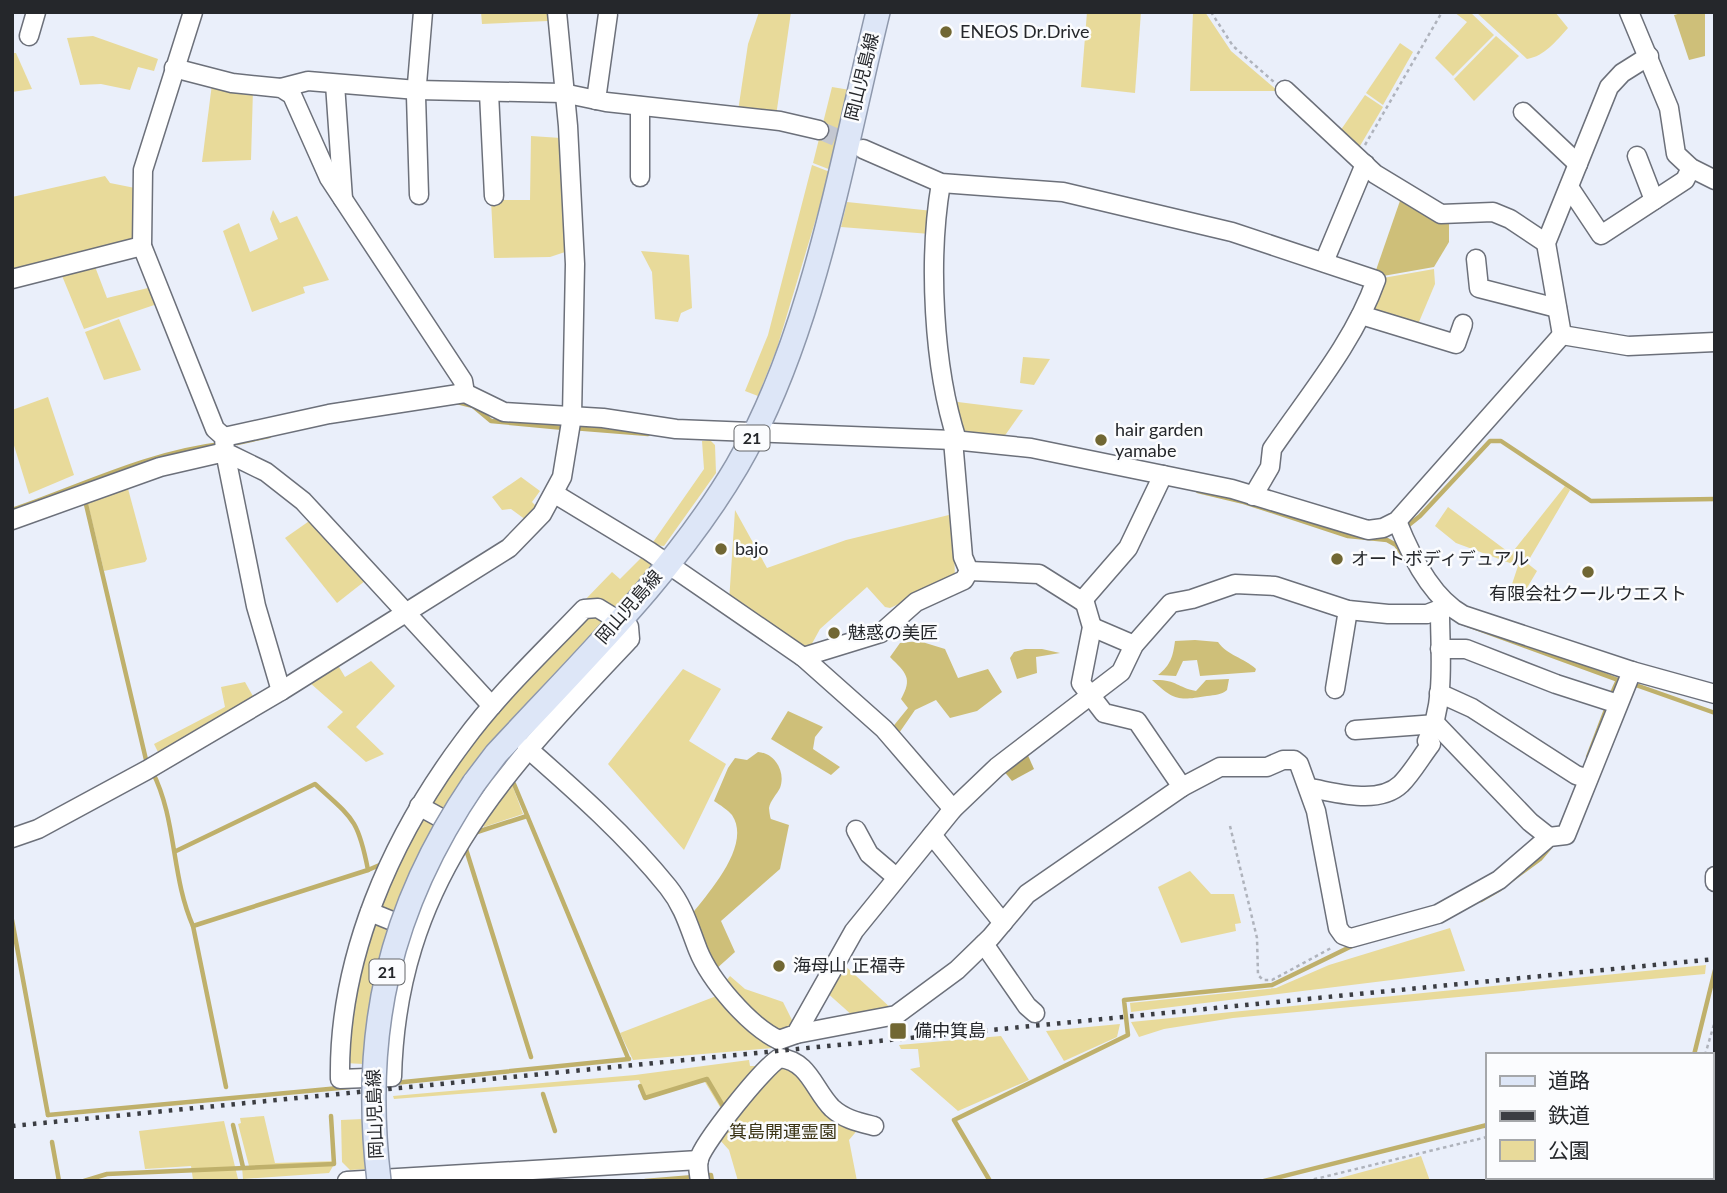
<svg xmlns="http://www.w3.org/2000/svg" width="1727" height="1193" font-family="Lato,'Noto Sans JP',sans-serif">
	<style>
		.green { fill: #e8da9a }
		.forest { fill: #cebf79 }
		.water { fill: #bfb06b }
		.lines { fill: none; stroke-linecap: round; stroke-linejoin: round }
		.stream { stroke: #bfb06b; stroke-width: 4.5 }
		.minor-tunnel { stroke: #c3c7d1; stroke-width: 18; stroke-dasharray: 18 9; stroke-linecap: butt }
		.minor-casing { stroke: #6c707a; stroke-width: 21 }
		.major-casing { stroke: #8e98ac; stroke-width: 26 }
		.path { stroke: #afb3bc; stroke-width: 2.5; stroke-dasharray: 3.5 3.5; stroke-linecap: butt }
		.minor { stroke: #fff; stroke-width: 18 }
		.major { stroke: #dde6f7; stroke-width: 23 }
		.rail { stroke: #3b3d42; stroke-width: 4.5; stroke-dasharray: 3.5 7; stroke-linecap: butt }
		.major-bridge-casing { stroke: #8e98ac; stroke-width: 26; stroke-linecap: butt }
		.major-bridge { stroke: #dde6f7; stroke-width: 23 }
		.poi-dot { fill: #716733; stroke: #fbfcfe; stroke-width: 2.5 }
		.labels { text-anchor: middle; stroke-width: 5; stroke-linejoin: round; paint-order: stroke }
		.shield { fill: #fbfcfe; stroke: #65676a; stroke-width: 2 }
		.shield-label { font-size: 16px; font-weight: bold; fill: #25272b }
		.poi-label { font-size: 18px; fill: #25272b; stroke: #fbfcfe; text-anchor: start }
		.street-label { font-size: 18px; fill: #25272b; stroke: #fbfcfe }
		.park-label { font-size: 18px; fill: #3a3314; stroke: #fbfcfe }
	</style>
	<rect width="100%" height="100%" fill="#eaeffa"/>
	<g class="green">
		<path d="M481,12H548V21L482,24Z"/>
		<path d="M759,12H791L776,116L738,111L748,44Z"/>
		<path d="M1087,12H1141L1135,93L1081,87Z"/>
		<path d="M1193,12H1205L1231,51L1278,91H1190Z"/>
		<path d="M1454,12H1470L1494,35L1453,76L1435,58L1467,22Z"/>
		<path d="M1476,12H1555L1568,28C1556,41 1545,56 1527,59Z"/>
		<path d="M93,36L158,59L154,71L138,67L130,90L101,84L80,85L67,38Z"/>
		<path d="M1496,36L1519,56L1474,101L1454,79Z"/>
		<path d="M1400,43L1413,52L1383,105L1366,93Z"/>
		<path d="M12,53H16L32,89L12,92Z"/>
		<path d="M212,84L253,89L251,160L202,162Z"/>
		<path d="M832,87L850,90L831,170L813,163Z"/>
		<path d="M1365,95L1383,107L1357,151L1338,134Z"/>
		<path d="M531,136L561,138L565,252L550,257L494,258L491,200H530Z"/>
		<path d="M812,165L830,172L777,348L758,396L745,391L768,335Z"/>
		<path d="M105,176L110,183L135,188L134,244L12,276V197Z"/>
		<path d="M847,202L933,211L930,234L841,227Z"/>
		<path d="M273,210L280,223L297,216L329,280L303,287L305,293L252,312L223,231L239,223L250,252L278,239L270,219Z"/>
		<path d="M641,251L689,255L692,308L681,313L678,322L655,319L652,272Z"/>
		<path d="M94,264L107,298L152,287L160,303L84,329L60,271Z"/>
		<path d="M1434,269L1435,284L1416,329L1371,313L1383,278Z"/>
		<path d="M119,319L141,370L104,380L85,332Z"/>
		<path d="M1023,357L1050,359L1034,385L1020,383Z"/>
		<path d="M48,397L74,475L29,494L12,439V410Z"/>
		<path d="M950,401L1023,410L1001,441L961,434Z"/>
		<path d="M710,440L715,445L716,473L664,546L651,545L704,469L702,441Z"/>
		<path d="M521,477L540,491L532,502L537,507L526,520L511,509L502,510L492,497Z"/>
		<path d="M127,485L147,559L145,562L104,571L87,500Z"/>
		<path d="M1565,486L1570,490L1527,563L1537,571L1518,603L1507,599L1518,566L1456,543L1435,526L1448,507L1511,554Z"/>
		<path d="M735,510L767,568L846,540L953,514L955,579L890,608L885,607L867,587L820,629L809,649L803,650L729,602Z"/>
		<path d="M315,517L370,577L337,603L285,538Z"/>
		<path d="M645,554L652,567L619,606L611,608L583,602L612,572L620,579Z"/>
		<path d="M593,612L604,622L442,815L425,805L505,700Z"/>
		<path d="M371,661L395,686L356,727L384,754L366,762L327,727L343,712L309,682L336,662L345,677Z"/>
		<path d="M683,669L721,689L689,741L726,764L684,850L608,764Z"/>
		<path d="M245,682L254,698L158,752L154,744L225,707L221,687Z"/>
		<path d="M510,779L523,814L484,827L482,822Z"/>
		<path d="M420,811L437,822L394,914L378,907L403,841L412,840Z"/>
		<path d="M1190,871L1211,894H1234L1241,923L1235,924L1236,931L1181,943L1158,887Z"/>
		<path d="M372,923L390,929L372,992L363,1064L345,1063L348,1020Z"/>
		<path d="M1450,928L1465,971L1131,1012L1130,1003L1276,988L1329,965Z"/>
		<path d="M841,962L893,1010L853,1016L825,991Z"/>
		<path d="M1706,965L1705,974L1233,1018L1164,1029L1139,1037L1131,1022Z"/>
		<path d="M730,976L745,989L783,1002L793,1022L788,1029L776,1031L725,982Z"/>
		<path d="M719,995L772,1043L773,1048L633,1060L620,1033Z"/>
		<path d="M1120,1024L1117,1037L1064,1061L1046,1031Z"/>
		<path d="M1001,1036L1029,1080L958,1111L910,1069L920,1067L918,1049H901L899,1045Z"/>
		<path d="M749,1060L750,1066H763L723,1112L703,1079L646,1096L639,1080L394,1099L393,1096L635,1075Z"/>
		<path d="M785,1062L860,1127L849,1140L857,1181H738L729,1150L719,1139L755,1087Z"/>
		<path d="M264,1116L275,1163L336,1161L329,1173L243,1179L242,1167L249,1166L238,1124L241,1123L240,1118Z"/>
		<path d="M363,1119L367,1169L350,1170L342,1162L341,1120Z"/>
		<path d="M224,1121L238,1179L193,1180L191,1166L145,1169L139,1131Z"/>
		<path d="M1421,1156L1430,1181H1329Z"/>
	</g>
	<g class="forest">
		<path d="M1685,12H1705V56L1689,60L1674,15Z"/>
		<path d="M1402,195L1449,219V242L1434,267L1383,276L1375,273Z"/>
		<path d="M1195,640L1218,642C1228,656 1243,657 1256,669L1255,672L1200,676L1197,660L1183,661L1176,676L1158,675C1171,665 1173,656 1175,641Z"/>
		<path d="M919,641L945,649L958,678L988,669L1002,692L977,711L950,718L936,700L915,710L897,736L891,729L908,708L901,699C913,678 906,673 890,657L900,643Z"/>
		<path d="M1025,649H1042L1060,653L1036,657L1037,673L1017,679L1010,658L1014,652Z"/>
		<path d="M1229,679L1227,690C1221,695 1215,695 1207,696C1177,701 1174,700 1152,680C1177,679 1176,687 1196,691L1206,680Z"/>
		<path d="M788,711L823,727L815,737L813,749L840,767L831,775L771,739Z"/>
		<path d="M758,752C775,753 786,772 780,788C777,794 770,801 769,808C769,808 770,818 771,819L789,825L780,869L721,921L735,952L715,970L692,914C709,892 752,845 732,815C728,810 720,805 714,801L728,768L735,758L747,760Z"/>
	</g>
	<path class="water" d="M1026,751L1034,769L1012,781L1003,770Z"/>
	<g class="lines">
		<g class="stream">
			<path d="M457,402L473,406L491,421L564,428"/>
			<path d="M573,428L648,434"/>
			<path d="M237,443L269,436"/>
			<path d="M1198,491L1244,502L1348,536L1387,540L1396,545L1404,557"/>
			<path d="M85,500L147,764"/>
			<path d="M12,510C82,486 147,453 221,444"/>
			<path d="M1405,528L1420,516L1490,441H1501L1591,501L1715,499"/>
			<path d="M1459,622L1618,680"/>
			<path d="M1633,684L1715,713"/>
			<path d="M1610,698L1618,680"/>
			<path d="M1588,757L1607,707"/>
			<path d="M152,771C177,819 171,877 193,926L226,1087"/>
			<path d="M514,784L628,1058"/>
			<path d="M474,833L527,816"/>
			<path d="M465,846L531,1057"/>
			<path d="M176,851L315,784C352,818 358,818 368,870L193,926"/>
			<path d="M368,870L382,864"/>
			<path d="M1510,881L1540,859L1551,846"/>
			<path d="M1481,900L1500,889"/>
			<path d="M12,920L48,1115"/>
			<path d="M1694,1055L1715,970"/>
			<path d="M394,1083L629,1059"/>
			<path d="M640,1086L645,1098L707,1079L726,1111"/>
			<path d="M543,1094L555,1131"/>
			<path d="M48,1115L350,1087"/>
			<path d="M233,1125L243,1167"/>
			<path d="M52,1142L59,1181"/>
			<path d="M703,1176L711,1175L712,1181"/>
			<path d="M1672,1177L1673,1181"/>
			<path d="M84,1181L107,1174L334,1164L331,1116"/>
			<path d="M645,1181L694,1177"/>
			<path d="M990,1181L954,1120L1128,1035L1124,1000L1272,985L1354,945"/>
			<path d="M1264,1181L1487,1125"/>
		</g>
		<path class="minor-tunnel" d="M819,130L859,147"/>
		<defs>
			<g id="minor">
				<path d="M193,12L143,170L142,246L215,429L224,437L225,452L266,472L303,501L492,706"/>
				<path d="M1629,12L1669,108L1676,154L1691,168L1715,180"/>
				<path d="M29,36L36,12"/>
				<path d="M174,68L232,83L281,88L292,95L329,178L463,381L465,393"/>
				<path d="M335,84L343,199"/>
				<path d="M281,88L308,81L417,90L563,93L606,102L780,121L819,130"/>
				<path d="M1285,90L1375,174L1441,214L1493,212L1510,219L1546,243"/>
				<path d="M489,93L494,196"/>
				<path d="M596,100L608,14"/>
				<path d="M640,106V177"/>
				<path d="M1523,112L1578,164"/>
				<path d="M863,149L941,183L1063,192L1232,232L1376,280C1354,342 1309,395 1272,449L1270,467L1253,496"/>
				<path d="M1637,156L1654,200"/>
				<path d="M941,183C928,259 933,367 957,440"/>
				<path d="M1569,187L1601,235L1685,180L1691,168"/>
				<path d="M419,195L416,96L423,12"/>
				<path d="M1476,259L1479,288L1557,308"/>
				<path d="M1324,262L1365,164"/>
				<path d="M12,279L142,246"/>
				<path d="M1361,315L1456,344L1463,324"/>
				<path d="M1562,335L1546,243L1609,87L1622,73L1649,56"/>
				<path d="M1562,335L1628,346L1715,342"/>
				<path d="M224,437L329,414L465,393L504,412L603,418L676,429L953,440L1031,448L1232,489L1368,530L1383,528L1397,521L1562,335"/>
				<path d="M953,440L963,557L969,571"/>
				<path d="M555,494L649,551L803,657L884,729L953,809"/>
				<path d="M12,520L160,467L225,452L256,606L281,691"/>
				<path d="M1397,521C1410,554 1431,597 1463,615L1632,671L1715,694"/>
				<path d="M969,571L1039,574L1085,603L1092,627L1081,683L1104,713L1137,721L1182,787"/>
				<path d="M1082,601L1128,548L1163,475"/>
				<path d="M598,608L629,627L630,639C504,772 397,880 392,1077L340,1079C338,958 391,838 463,742C498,694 543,652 584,609Z"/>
				<path d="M1092,627L1134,645"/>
				<path d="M1440,649H1466L1556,684L1618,704"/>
				<path d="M803,657L881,633L916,602L964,580L969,571"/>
				<path d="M1335,689L1348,610"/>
				<path d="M1439,693L1472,708L1576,775L1588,779"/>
				<path d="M1355,730L1436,724L1530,822L1549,837"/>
				<path d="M527,748C576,791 627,836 668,887C684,907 689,927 698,950C710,980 749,1026 779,1040"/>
				<path d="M1309,788C1335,792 1378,806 1401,784C1412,773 1421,757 1431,744L1427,741C1446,703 1440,653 1440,612"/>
				<path d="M419,806L459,828"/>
				<path d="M856,830L869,854L896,877"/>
				<path d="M932,835L1003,923"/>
				<path d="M12,838L38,829L147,770L281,691L509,548L542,514L562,477L572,416L575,264L568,126L557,12"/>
				<path d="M1715,876V882"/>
				<path d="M370,912L412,929"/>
				<path d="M984,944L1027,1006L1035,1013"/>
				<path d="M796,1034L896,1015L957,970L991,937L1027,894L1182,787L1220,767H1267L1283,760H1294L1299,764L1316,811L1338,928L1343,935L1351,938L1438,914L1499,880L1549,837L1566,835L1632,671"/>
				<path d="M779,1040L796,1034L854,931L953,809L997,767L1121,672L1134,645L1171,603L1192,599L1235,584L1275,586L1348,610L1388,614H1427L1448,606"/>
				<path d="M347,1181L699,1160"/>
				<path d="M700,1181C699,1174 697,1166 699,1159C703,1143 765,1065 780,1058C809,1061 814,1090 832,1108C844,1119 858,1122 874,1126"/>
			</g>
			<path id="major" d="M474,783L496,754C580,663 674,573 737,466C813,336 842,158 878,12"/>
		</defs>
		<use href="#minor" class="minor-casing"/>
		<use href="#major" class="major-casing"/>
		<g class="path">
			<path d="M1211,12L1233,46L1274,82"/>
			<path d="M1365,145L1442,12"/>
			<path d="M1230,826L1257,938L1258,975L1263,980H1272L1333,947"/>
			<path d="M1705,1055L1715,1021"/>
			<path d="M1667,1177V1181"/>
			<path d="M1307,1181L1487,1137"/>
		</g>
		<use href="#minor" class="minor"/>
		<use href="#major" class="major"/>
		<path class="rail" d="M12,1126L1715,959"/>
		<defs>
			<path id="major-bridge" d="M379,1181C361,1032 389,908 474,783"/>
		</defs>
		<use href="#major-bridge" class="major-bridge-casing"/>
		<use href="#major-bridge" class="major-bridge"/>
	</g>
	<g class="poi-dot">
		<circle cx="946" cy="32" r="7"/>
		<circle cx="1101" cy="440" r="7"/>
		<circle cx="721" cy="549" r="7"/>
		<circle cx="1337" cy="559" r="7"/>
		<circle cx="1588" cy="572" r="7"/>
		<circle cx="834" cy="633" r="7"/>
		<circle cx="779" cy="966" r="7"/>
		<rect x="889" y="1022" width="18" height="18" rx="3.5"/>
	</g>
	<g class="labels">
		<g class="shield">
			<rect x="734.5" y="425.5" width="35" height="25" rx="5"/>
			<rect x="369.5" y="959.5" width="35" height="25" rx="5"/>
		</g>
		<g class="shield-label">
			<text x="752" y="444">21</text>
			<text x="387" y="978">21</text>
		</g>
		<g class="poi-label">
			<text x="960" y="38">ENEOS Dr.Drive</text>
			<text x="1115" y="436">hair garden<tspan x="1115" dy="21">yamabe</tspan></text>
			<text x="735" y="555">bajo</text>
			<text x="1351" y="565">オートボディデュアル</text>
			<text x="1588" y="600" text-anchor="middle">有限会社クールウエスト</text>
			<text x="848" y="639">魅惑の美匠</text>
			<text x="793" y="972">海母山 正福寺</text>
			<text x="914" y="1037">備中箕島</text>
		</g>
		<g class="street-label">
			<text transform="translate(862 77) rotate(-76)" y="6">岡山児島線</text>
			<text transform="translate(629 607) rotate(-49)" y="6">岡山児島線</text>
			<text transform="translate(375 1114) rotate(-92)" y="6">岡山児島線</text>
		</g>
		<g class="park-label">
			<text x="783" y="1138">箕島開運霊園</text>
		</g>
	</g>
	<rect width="1727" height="1193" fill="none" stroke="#25272b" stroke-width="28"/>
	<rect x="1486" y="1053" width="228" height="126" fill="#fbfcfe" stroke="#a5a7aa" stroke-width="2"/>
	<rect x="1500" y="1076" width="35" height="10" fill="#dde6f7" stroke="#a5a7aa" stroke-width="2"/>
	<text x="1548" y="1088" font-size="21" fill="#25272b">道路</text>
	<rect x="1500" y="1111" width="35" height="10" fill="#3b3d42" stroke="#a5a7aa" stroke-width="2"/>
	<text x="1548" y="1123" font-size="21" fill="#25272b">鉄道</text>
	<rect x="1500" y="1140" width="35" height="21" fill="#e8da9a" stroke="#a5a7aa" stroke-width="2"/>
	<text x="1548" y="1158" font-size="21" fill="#25272b">公園</text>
</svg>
